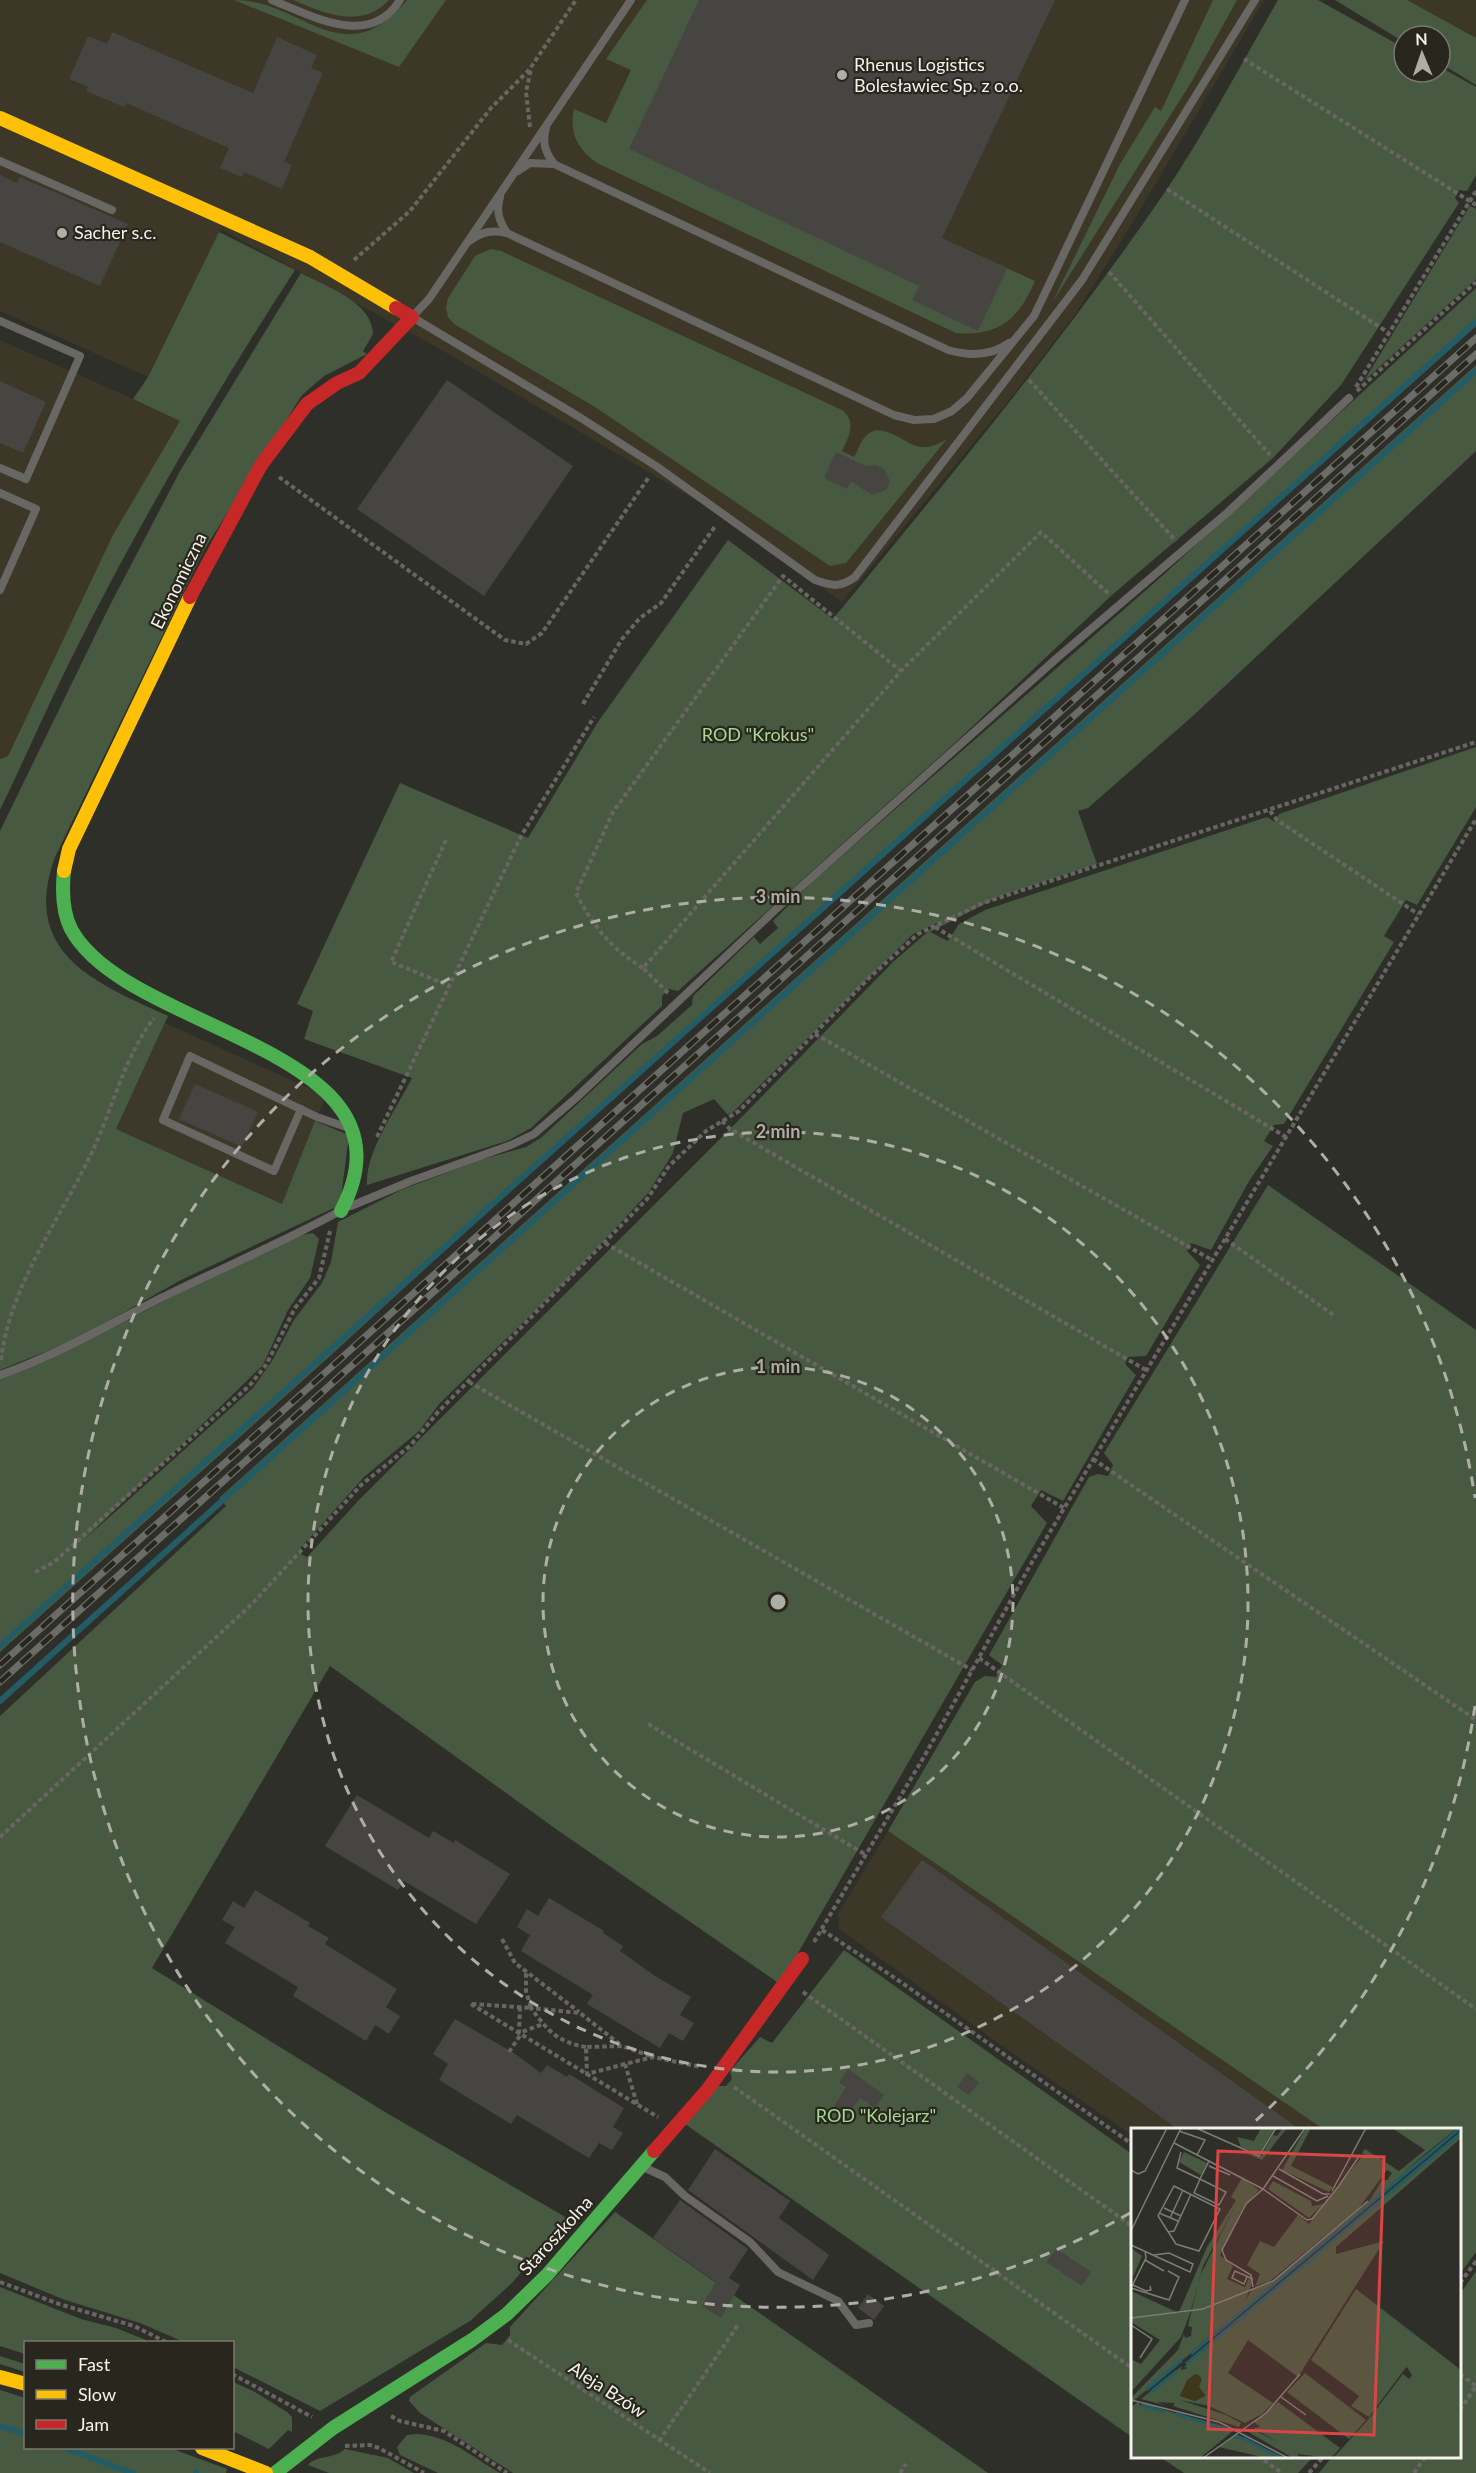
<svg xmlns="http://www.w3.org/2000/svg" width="1476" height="2473" font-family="Lato,sans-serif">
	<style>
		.industrial { fill: #3c3727 }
		.built { fill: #3c392a }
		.green { fill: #475940; fill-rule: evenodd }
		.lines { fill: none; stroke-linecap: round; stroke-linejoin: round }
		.stream { stroke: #245c65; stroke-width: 6 }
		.building { fill: #464541 }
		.path { stroke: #676663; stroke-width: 4; stroke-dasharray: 4.5 3; stroke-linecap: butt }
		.lane { stroke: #686763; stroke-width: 8 }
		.fast { stroke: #4caf50; stroke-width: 14 }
		.slow { stroke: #ffc107; stroke-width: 14 }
		.jam { stroke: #c62828; stroke-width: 14 }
		.rail-casing { stroke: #6b6b67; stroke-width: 7 }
		.rail { stroke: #29271d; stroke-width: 4.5; stroke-dasharray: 14; stroke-linecap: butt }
		.ring { fill: none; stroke: #aeaea7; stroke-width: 3; stroke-dasharray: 10 8 }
		.poi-dot { fill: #aeaea7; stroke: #29271d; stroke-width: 2 }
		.labels { text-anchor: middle; stroke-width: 4.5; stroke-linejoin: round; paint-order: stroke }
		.poi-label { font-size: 18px; fill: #f3f2eb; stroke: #29271d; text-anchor: start }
		.street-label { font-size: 18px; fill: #f3f2eb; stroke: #29271d }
		.park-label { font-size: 18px; fill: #a5da93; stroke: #29271d }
		.inset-river { fill: none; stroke: #245c65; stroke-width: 3 }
		.inset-road { fill: none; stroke: #7d7d77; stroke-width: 1.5 }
		.view { fill: #da4645; fill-opacity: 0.15; stroke: #da4645; stroke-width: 3 }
		.inset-edge { fill: none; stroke: #f3f2eb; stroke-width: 3 }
		.centre { fill: #aeaea7; stroke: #29271d; stroke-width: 3 }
		.ring-label { font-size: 18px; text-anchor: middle; font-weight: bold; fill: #aeaea7; stroke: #29271d; stroke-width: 4.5; stroke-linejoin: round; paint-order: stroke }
	</style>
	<rect width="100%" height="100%" fill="#2f2f2a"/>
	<g class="industrial">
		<path d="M0,0H1264L1130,227L1076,313L1014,394L842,602L733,522L438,348L221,229L148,377L0,311Z"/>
		<path d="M1335,0H1476V85L1440,63V36H1404V42Z"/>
		<path d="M0,340L181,420L114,535L8,756L0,759Z"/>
		<path d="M888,1831L1323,2129L1132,2130V2135L1015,2055L839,1929L838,1914Z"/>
	</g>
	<path class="built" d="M165,1023L326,1096L282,1204L116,1129Z"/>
	<g class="green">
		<path d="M234,0C303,0 343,77 407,0H446L399,67Z"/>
		<path d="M293,0H389C361,30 324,13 293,0Z"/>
		<path d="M647,0H704L653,106L1035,281C1019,319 998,337 956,333L597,163C577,149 569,133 574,109L606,123L631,70L606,59Z"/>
		<path d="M1213,0H1237L1192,81L1052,303L1120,164L1155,107L1161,111Z"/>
		<path d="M1278,0H1318L1404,48V72H1440V67L1476,87V175L1467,191L1459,190L1455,198L1459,203L1341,385L1273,458L1112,595L956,742L678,991L669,989L662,996V1006L531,1128L507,1141L367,1185C365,1152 397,1108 412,1078L304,1039L313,1011L297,1004L400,783L528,838L598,722L728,540L833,619C948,479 1063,341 1165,192C1206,131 1241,64 1278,0Z"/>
		<path d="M1335,0H1407L1476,38V85L1440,63V36H1404V42Z"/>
		<path d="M1470,206L1476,209V279L1364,381Z"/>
		<path d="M219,232L295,270C217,390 145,513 80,641C52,696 27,754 0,810V759L8,756L113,535L180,421L133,399L148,377Z"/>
		<path d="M491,249L501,251L842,410C857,422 849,436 842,451L854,457C858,451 860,442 865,437C881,418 904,445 921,447C931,448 938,444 947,439L846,563L830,566L595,407L454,324L448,317L446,308L448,298L475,256Z"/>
		<path d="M301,273C326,287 372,301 373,334L363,351L367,354L324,376L302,395L204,550L55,857C20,953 95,983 168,1016L116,1129L282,1204L315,1121L349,1135L340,1205L179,1281L75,1340L0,1370V831L107,611L180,471Z"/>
		<path d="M1476,288V326L619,1091L330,1356L0,1652V1379C85,1347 162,1299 245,1261C265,1252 290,1235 313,1233L319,1239L310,1278L288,1310L263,1365L85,1539L253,1388L272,1361L294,1320L322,1283L331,1262L338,1222L401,1190L480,1160L526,1147L542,1137L642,1044L657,1036L692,1005L693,996L754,937L760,944L778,928L773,921L813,881L1161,577Z"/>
		<path d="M1476,365V451L1195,714L1088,808L1078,811L1097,864L1000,896L930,932L948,941L959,924L985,910L1267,817L1275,822L1279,814L1476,747V807L1417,905L1406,900L1384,936L1394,942L1284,1124L1274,1125L1264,1141L1273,1146L1249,1181L1211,1250L1191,1243L1187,1251L1200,1265L1146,1356L1128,1357L1125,1364L1136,1375L1063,1501L1041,1490L1031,1506L1047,1523L780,1984L556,1829L330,1666L152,1968L385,2112L567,2218L512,2283L470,2321L320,2411L233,2367L232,2342H184L140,2323L65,2300L0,2273V1716L226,1506L219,1498ZM939,922L893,962L730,1129L358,1501L307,1557L297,1552L364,1477L419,1431L440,1403L573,1274L648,1193L673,1153L683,1113L714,1099L727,1114L732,1113L913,934Z"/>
		<path d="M1268,1185L1476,1330V2252L1460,2274V2130L1323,2129L888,1831L975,1682L985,1676L996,1677L1002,1665L989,1655L1089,1477L1098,1474L1108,1476L1113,1465L1104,1453Z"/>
		<path d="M844,1950L1132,2154V2437L685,2124L717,2086H726L732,2079L730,2071L760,2037L772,2043Z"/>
		<path d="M615,2212L988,2473H513L420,2413L409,2401L410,2397L486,2343L502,2345L510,2335V2327Z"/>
		<path d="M1476,2271V2473H1319L1332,2457L1460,2456V2294Z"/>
		<path d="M0,2287L81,2319L116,2328L151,2342H26L25,2354L0,2346Z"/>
		<path d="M0,2356L25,2364V2372L0,2364Z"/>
		<path d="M233,2382L253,2391L287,2412L292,2417V2432L288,2430L269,2449L233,2431Z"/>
		<path d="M0,2390L25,2398L26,2448H170L227,2469L226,2473H0Z"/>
		<path d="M417,2434C450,2436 472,2457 500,2473H438L400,2455L397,2447L407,2435Z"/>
		<path d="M345,2449L388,2458L414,2473H329L308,2465C317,2454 334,2460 345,2449Z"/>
		<path d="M1160,2457H1313L1298,2473H1184Z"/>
	</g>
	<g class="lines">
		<g class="stream">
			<path d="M0,1646L1476,322"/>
			<path d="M0,1701L1476,371"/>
			<path d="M0,2426L26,2434"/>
			<path d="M64,2448L133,2473"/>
			<path d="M196,2473V2472"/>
		</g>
	</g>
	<g class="building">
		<path d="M699,0H1055L942,238L1007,269L978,331L912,300L919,286L629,149Z"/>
		<path d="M112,32L253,93L277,37L317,55L311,68L323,73L284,162L292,165L282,189L244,172L242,177L220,168L229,148L126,103L124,107L86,91L88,87L69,79L88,36L107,44Z"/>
		<path d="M0,175L17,183L20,177L128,224L100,286L0,242Z"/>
		<path d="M447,380L573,466L484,596L357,509Z"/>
		<path d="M0,381L46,402L23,453L0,443Z"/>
		<path d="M836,452L866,466L876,465L884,469L890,481L886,490L872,495L851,481L847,489L824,478Z"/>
		<path d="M195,1084L258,1112L242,1147L179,1119Z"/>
		<path d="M357,1795L429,1838L433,1831L454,1843L455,1840L510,1874L476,1924L404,1881L398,1890L325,1846Z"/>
		<path d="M922,1860L1166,2034L1301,2130H1179L1125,2091L881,1917Z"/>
		<path d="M255,1890L310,1923L308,1926L329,1938L325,1944L397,1989L386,2007L400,2016L389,2034L375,2025L366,2041L293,1996L298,1987L225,1943L235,1927L222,1920L233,1901L244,1908Z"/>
		<path d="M549,1898L604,1931L603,1933L623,1946L620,1951L655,1976L691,1997L680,2015L694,2023L683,2041L669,2033L660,2048L587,2004L593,1995L521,1951L530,1935L517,1927L527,1909L538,1916Z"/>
		<path d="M455,2019L514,2053L541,2073L547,2065L567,2077L569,2074L624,2108L613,2127L623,2133L612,2150L599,2143L589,2158L517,2115L511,2124L439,2080L448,2064L433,2054Z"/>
		<path d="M848,2069L884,2095L875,2108L860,2098L847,2116L834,2106L846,2087L839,2083Z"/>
		<path d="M967,2073L979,2082L969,2095L957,2087Z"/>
		<path d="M715,2149L790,2201L779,2218L829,2255L813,2280L688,2190Z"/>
		<path d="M680,2200L748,2249L729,2278L740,2285L721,2318L702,2306L716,2282L653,2238Z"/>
		<path d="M1057,2249L1091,2272L1082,2286L1046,2262Z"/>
		<path d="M868,2294L884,2306L874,2320L858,2308Z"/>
	</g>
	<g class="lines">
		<g class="path">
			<path d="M1244,59L1476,205"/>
			<path d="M530,127L526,92L531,69"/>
			<path d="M1167,189L1389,333"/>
			<path d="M354,260L410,211L491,108L529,70L576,0"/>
			<path d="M1109,272L1270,455"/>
			<path d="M1029,380L1176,541"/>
			<path d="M1356,387L1476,191"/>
			<path d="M1357,391L1476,282"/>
			<path d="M279,477L505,640L526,644L542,633L649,477"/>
			<path d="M583,704L622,639L640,618L661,603L716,525"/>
			<path d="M1270,811L1277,820L1418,914"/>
			<path d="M446,840L391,962L450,986"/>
			<path d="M935,927L1286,1137"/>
			<path d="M643,968C612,949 593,927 576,893L613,812L783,576L901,671"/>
			<path d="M668,993L643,968L901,671L1041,532L1110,595"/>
			<path d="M815,1034L1212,1260"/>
			<path d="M722,1121L730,1129L1146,1370"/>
			<path d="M377,1137L521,836L594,717"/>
			<path d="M1225,1239L1335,1316"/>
			<path d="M605,1243L1064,1508"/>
			<path d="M1,1360C10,1284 60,1220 92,1152C113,1108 124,1057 154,1018"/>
			<path d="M469,1382L972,1670"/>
			<path d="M1093,1459L1476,1720"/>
			<path d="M35,1572L54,1562L250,1385L266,1365L295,1308L319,1278L330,1231"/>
			<path d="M979,1658L1476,2009"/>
			<path d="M648,1724L866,1855"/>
			<path d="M0,1837L252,1604L361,1485L410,1446L438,1412L647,1199L669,1166L706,1131L739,1111L870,977L918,934L983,903L1476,742"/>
			<path d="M822,1930L895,1978L1132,2144"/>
			<path d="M502,1939L515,1963L579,2012"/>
			<path d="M814,1942L925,1755L1032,1562L1476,819"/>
			<path d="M803,1992L1132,2226"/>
			<path d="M471,2004L658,2117"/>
			<path d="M472,2004L531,2008L526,1991V1972"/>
			<path d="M520,2007L519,2033L543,2024"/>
			<path d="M586,2047C557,2042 548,2031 531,2008L580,2013L622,2046"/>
			<path d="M509,2052L521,2034"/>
			<path d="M625,2064L587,2074L586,2047L622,2046L653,2057"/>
			<path d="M734,2087L1132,2368"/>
			<path d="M637,2104L625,2064L653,2057L701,2067"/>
			<path d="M0,2282L59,2304L134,2326L166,2342"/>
			<path d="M1460,2283L1476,2261"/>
			<path d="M508,2340L710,2473"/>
			<path d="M232,2374L312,2417"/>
			<path d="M1460,2374L1476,2386"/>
			<path d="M1460,2410L1476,2386"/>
			<path d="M391,2416L400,2421L444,2431L507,2473"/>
			<path d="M659,2441L738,2325"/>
			<path d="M345,2446L370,2445L379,2448L424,2473"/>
			<path d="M1258,2456L1282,2473"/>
			<path d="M900,2473L906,2464"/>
			<path d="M1309,2473L1324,2456"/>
			<path d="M1414,2473L1426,2456"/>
		</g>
		<g class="lane">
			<path d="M272,0C312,16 370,49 400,0"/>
			<path d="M631,0L429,299L412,317L581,418L656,466L815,580C832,586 840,588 855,577L1082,280L1255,0"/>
			<path d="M546,128C542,142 545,152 554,164L948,350C969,356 990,357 1009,343"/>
			<path d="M0,161L112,210"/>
			<path d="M518,171L530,163L554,164"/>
			<path d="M500,197C496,211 499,221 507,233L894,415L914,420L934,419L952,411L967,398L1034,316L1185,0"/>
			<path d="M471,240C483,231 493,230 507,233"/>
			<path d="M0,321L80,356L26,479L0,468"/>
			<path d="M0,493L36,509L0,590"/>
			<path d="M301,1109L274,1171L163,1120L190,1056L317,1117L346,1127"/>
			<path d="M351,1206L411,1181L511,1145L534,1134L576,1098L775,910L1057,658L1228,512L1349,398"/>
			<path d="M0,1375C53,1356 100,1330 149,1304C212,1272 278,1245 340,1211"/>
			<path d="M643,2167L665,2177L685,2196L750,2242L778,2272L838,2301L856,2325L869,2323"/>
		</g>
		<g class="fast">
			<path d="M64,871C62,890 62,911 71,929C127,1034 428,1047 341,1211"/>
			<path d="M275,2473L333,2428L472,2340L507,2314L547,2275L654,2151"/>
		</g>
		<g class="slow">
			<path d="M0,118L310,257L396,308"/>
			<path d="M64,871L69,849L190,597"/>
			<path d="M0,2377L26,2384"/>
			<path d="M202,2448L266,2473"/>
		</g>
		<g class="jam">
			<path d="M190,597L261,465L307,404L337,383L359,373L412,317L396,308"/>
			<path d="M654,2151L708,2089L802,1959"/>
		</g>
		<defs>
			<g id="rail">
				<path d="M0,1665L1476,338"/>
				<path d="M0,1682L1476,354"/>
			</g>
		</defs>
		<use href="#rail" class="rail-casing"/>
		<use href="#rail" class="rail"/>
	</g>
	<g class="ring">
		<circle cx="778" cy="1602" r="235"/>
		<circle cx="778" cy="1602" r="470"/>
		<path d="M1475 1706A705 705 0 0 1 1250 2126M1130 2213A705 705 0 1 1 1475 1498"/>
	</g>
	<g class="poi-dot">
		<circle cx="842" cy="75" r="6"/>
		<circle cx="62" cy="233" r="6"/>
	</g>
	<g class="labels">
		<g class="poi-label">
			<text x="854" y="71">Rhenus Logistics<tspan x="854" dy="21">Bolesławiec Sp. z o.o.</tspan></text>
			<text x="74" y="239">Sacher s.c.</text>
		</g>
		<g class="street-label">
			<text transform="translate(179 581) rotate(-64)" y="6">Ekonomiczna</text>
			<text transform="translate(556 2236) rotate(-48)" y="6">Staroszkolna</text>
			<text transform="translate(607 2390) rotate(33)" y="6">Aleja Bzów</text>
		</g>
		<g class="park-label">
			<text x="758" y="741">ROD "Krokus"</text>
			<text x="876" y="2122">ROD "Kolejarz"</text>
		</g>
	</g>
	<g transform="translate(1131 2128)">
		<rect width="330" height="330" fill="#2f2f2a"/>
		<path d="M130,0H144L128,26L110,19L106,9L123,13ZM152,0H156L131,32L110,23L130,28L142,7L146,8ZM175,0H180L160,38L202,59L198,64L151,42ZM261,0H326L271,45L330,0L0,275V270L47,222L53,206L54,210L60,208L61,199L57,198L69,148L103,80L72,138L60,182L48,184L76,119L105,72L100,69L111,50L128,62L112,79L89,127L102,138L96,151L114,159L118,150L122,152L114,174L120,162L140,155L239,72L251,52H256L261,45L256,42L228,80L139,153L124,158L129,146L116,137L129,113L143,119L167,87L178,96L232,27L238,30L231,25L234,21L268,43L294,22ZM330,4V10L205,119V126L253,113L167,249L117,212L97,245L142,275L131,286L114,295L78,278L49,272L95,287L110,295L108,299L42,278L44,275L26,274L37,278L10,271L51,238L50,242L57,240L53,239L106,192ZM64,246L69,248L68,259L74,267L64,273L49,267ZM53,24L76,35L70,47L48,34ZM142,53L180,73L181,78L192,76L178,90L137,61ZM0,120L11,128L2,149L0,143ZM225,161L330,242V330H202L237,292L272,246L278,251L281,247L276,239L273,242L238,289L220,278L228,268L180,232ZM0,163L48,185L60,183L50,209L0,264V231L10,236L29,212L0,194ZM174,245L235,292L218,311L156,264ZM7,274L10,278L11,275L102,303L69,330H0V279ZM147,274L209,320L200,330L166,326L169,330H162L112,301H121L150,316L122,300L129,299L123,294ZM105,306L154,330H135L88,319L73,330Z" fill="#475940" fill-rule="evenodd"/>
		<path d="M65,246L71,251L68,259L74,268L64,273L49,268L56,252Z" fill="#3e371a"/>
		<path class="inset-river" d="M60,226L329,0M55,236L330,5M15,262L51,232M20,264L46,243M11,277L34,284M45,286L99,302M103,309L114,311L148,330"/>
		<path class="inset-road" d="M65,0L128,28L145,0M174,0L132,61L176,92L181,91L207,59L229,27M48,3L74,12L66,27M43,15L132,61L115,76L91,122L95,132L120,147L122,159M50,24L46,40L69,51L95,64L88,77L63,65L69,51L77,35L78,32M78,38L99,47M148,41L192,66H199M0,42L7,46L14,43L36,0M142,48L186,73L197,68M43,58L89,81L68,123L45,116L27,88ZM201,63L235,0M33,80L50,88M28,85L47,93M39,90L52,62M0,103L50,0M37,104L43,103L60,66M0,117L59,144L62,136L38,125L23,127M14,132L33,143M116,149L113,156L101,150L104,143L122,151M2,157L15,163L20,162L19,158M0,160L38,172L48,149L37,143M0,160L15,130L14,123M0,190L72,181L142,153L237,73M0,197L21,211L9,230M150,269L175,287M0,272L88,294L157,330M72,330L135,285L169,246"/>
		<path class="view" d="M87,23L253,29L243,307L77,301Z"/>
		<rect width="330" height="330" class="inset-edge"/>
	</g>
	<circle cx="778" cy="1602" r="9" class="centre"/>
	<g class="ring-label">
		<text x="778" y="903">3 min</text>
		<text x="778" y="1138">2 min</text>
		<text x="778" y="1373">1 min</text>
	</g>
	<rect x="24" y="2341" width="210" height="108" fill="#29271d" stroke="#7a786f" stroke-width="1.5"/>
	<rect x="36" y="2360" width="30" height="9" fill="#4caf50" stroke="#7a786f" stroke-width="1.5"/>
	<text x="78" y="2371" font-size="18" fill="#f3f2eb">Fast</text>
	<rect x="36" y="2390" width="30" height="9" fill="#ffc107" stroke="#7a786f" stroke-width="1.5"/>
	<text x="78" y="2401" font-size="18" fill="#f3f2eb">Slow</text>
	<rect x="36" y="2420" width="30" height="9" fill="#c62828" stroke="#7a786f" stroke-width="1.5"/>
	<text x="78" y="2431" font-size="18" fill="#f3f2eb">Jam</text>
	<g transform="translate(1422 54) rotate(358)"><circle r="28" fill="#29271d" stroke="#7a786f" stroke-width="1.5"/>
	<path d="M0-4.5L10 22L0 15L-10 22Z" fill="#aeaea7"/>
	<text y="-9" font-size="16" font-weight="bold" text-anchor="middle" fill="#f3f2eb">N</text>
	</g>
</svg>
